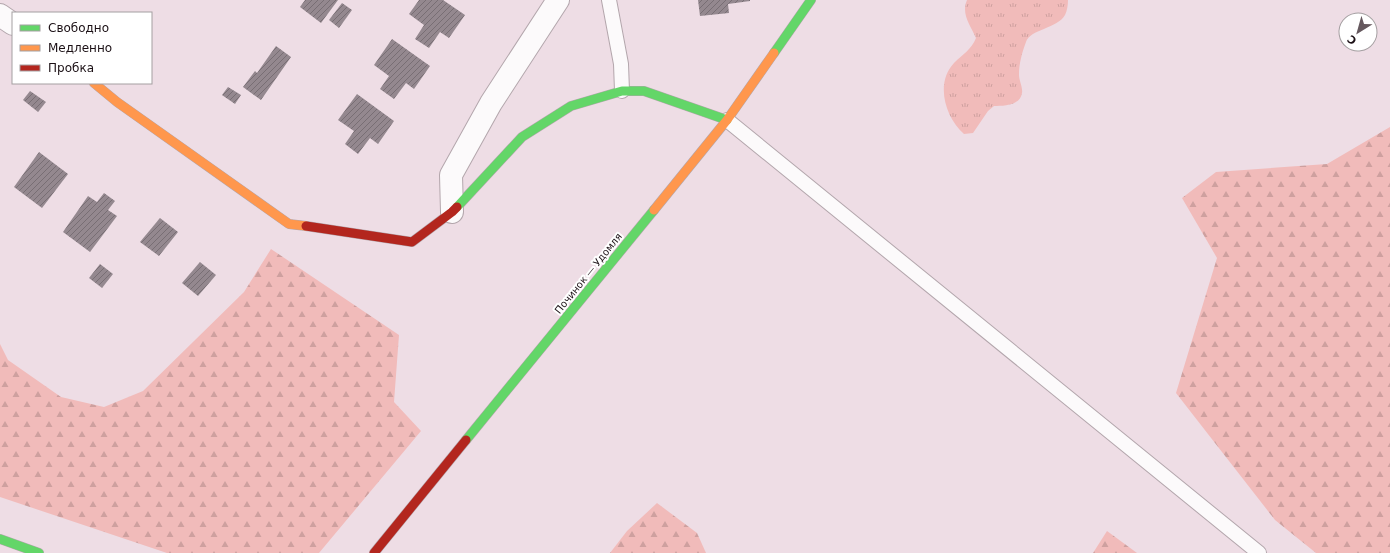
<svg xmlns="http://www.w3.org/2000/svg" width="1390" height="553" font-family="'DejaVu Sans',sans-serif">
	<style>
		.grass { fill: url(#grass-tufts) }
		.forest { fill: url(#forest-firs) }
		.building { fill: url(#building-hatch) }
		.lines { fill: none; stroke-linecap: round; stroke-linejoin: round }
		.lane-casing { stroke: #b3a6ac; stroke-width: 16 }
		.street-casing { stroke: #b3a6ac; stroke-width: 24 }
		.fast-casing { stroke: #b3a6ac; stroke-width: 10 }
		.slow-casing { stroke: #b3a6ac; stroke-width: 10 }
		.jam-casing { stroke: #b3a6ac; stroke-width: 10 }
		.lane { stroke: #fcfafb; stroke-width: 14 }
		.street { stroke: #fcfafb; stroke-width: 22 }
		.fast { stroke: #63d668; stroke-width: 9 }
		.slow { stroke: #ff974d; stroke-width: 9 }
		.jam { stroke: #b3261e; stroke-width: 9 }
		.labels { text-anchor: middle; stroke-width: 4; stroke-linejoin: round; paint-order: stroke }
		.street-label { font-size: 10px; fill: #1b1015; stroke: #fff }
	</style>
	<defs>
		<pattern id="grass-tufts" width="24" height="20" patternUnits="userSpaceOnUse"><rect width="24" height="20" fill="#f1bbba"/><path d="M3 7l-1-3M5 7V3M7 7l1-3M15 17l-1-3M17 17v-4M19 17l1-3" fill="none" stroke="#cea09f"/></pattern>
		<pattern id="forest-firs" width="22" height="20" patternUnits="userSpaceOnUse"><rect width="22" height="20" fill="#f1bbba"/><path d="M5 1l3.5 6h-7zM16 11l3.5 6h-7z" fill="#cea09f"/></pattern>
		<pattern id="building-hatch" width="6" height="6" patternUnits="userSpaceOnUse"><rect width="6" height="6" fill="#94888f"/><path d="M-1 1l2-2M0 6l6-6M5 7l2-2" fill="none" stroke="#786e74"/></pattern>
	</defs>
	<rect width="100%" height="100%" fill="#eedde5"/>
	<path class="grass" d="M967,0H1068C1068,5 1067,11 1065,15C1057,29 1030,29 1026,42C1022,53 1019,63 1019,75C1019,80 1023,88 1022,93C1020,106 1003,106 994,106L988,111L973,133L964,134C945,117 935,83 954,63C963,54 971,50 976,38C970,25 961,14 967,0Z"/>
	<g class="forest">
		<path d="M1390,127V553H1316L1275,520L1176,393L1217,258L1182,198L1216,172L1327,164Z"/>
		<path d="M271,249L399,335L394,402L421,431L319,553H167L0,497V344L8,360L61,397L104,407L143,391L244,292Z"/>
		<path d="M657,503L697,533L706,553H610L627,531Z"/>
		<path d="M1107,531L1137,553H1093Z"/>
	</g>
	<g class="building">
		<path d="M305,0H338L321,23L300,7Z"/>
		<path d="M419,0H443L465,15L449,38L440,32L429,48L415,39L424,25L409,14Z"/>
		<path d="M698,0H750V1L728,4L729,13L700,16Z"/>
		<path d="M342,3L352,10L339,28L329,20Z"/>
		<path d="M392,39L430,66L414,89L406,83L394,99L380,89L389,76L374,65Z"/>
		<path d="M276,46L291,57L261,100L243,87L255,71L257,73Z"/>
		<path d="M228,87L241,95L235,104L222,95Z"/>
		<path d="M30,91L46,102L38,112L23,100Z"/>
		<path d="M357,94L394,121L378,144L370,138L358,154L345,144L354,131L338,120Z"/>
		<path d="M39,152L68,174L42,208L14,187Z"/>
		<path d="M104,193L115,201L108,210L117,216L90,252L63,232L88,196L97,202Z"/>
		<path d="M160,218L178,232L159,256L140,242Z"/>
		<path d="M200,262L216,275L198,296L182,283Z"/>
		<path d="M100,264L113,274L102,288L89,278Z"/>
	</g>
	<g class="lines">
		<defs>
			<g id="lane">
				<path d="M609,0L621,64L622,91"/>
				<path d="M727,120L1259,553"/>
			</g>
			<g id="street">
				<path d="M0,15L13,24"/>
				<path d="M452,212L451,175L491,103L558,0"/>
			</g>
			<g id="fast">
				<path d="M774,53L811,0"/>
				<path d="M457,207L522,137L571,106L622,91H644L727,120"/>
				<path d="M466,440L654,210"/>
				<path d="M0,539L39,553"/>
			</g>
			<g id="slow">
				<path d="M94,83L117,102L289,224L306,226"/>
				<path d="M654,210L727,120L774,53"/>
			</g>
			<g id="jam">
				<path d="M306,226L412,242L452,212L457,207"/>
				<path d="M374,553L466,440"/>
			</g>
		</defs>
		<use href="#lane" class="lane-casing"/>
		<use href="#street" class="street-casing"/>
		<use href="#fast" class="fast-casing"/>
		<use href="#slow" class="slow-casing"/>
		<use href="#jam" class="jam-casing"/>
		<use href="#lane" class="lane"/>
		<use href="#street" class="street"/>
		<use href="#fast" class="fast"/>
		<use href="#slow" class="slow"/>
		<use href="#jam" class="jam"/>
	</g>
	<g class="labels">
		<g class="street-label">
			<text transform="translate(588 273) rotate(-51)" y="4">Починок — Удомля</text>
		</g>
	</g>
	<rect x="12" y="12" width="140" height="72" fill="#ffffff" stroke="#a49fa1"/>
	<rect x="20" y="25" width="20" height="6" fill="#63d668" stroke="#a49fa1"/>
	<text x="48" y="32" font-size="12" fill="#1b1015">Свободно</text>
	<rect x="20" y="45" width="20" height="6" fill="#ff974d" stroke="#a49fa1"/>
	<text x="48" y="52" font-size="12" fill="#1b1015">Медленно</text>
	<rect x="20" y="65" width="20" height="6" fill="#b3261e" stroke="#a49fa1"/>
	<text x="48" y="72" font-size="12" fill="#1b1015">Пробка</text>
	<g transform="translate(1358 32) rotate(217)"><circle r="19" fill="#ffffff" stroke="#a49fa1"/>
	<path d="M0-3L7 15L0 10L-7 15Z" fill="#65585e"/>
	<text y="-6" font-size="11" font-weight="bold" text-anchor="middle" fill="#1b1015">С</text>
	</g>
</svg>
